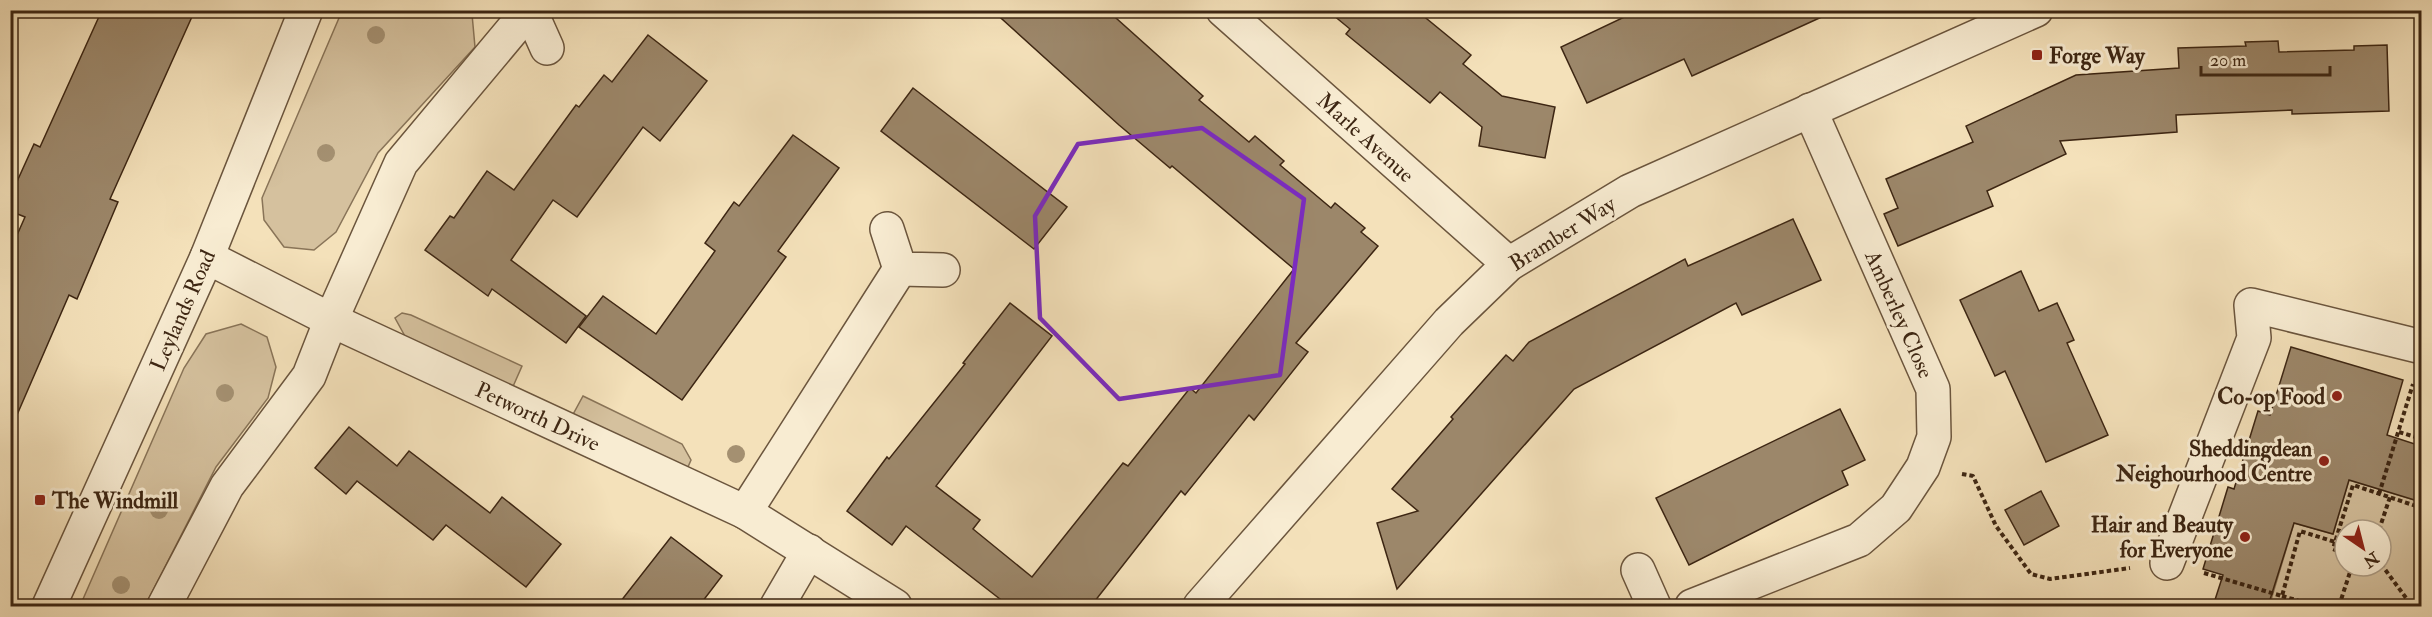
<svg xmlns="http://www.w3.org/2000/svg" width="2432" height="617" font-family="'IM FELL Double Pica',serif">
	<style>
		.green { fill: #d5c19e; stroke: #897458; stroke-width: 1.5; fill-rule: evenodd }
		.building { fill: #9c876a; stroke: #3d2613; stroke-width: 1.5 }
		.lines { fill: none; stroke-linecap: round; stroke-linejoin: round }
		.minor-casing { stroke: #6b553d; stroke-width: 36 }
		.path { stroke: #3d2613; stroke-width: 4; stroke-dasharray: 4.5 3; stroke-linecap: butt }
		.minor { stroke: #f8ecd2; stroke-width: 33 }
		.tree { fill: #a49071 }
		.marked { fill: none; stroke: #7b2cbf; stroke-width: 4.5; stroke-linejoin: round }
		.poi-dot { fill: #8f2418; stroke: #f8ecd2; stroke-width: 2 }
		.labels { text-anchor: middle; stroke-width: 6; stroke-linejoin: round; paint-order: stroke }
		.poi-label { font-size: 22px; font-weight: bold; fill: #3d2613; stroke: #f8ecd2; text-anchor: end }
		.street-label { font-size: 22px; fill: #3d2613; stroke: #f8ecd2 }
	</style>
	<rect width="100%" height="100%" fill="#f4e1ba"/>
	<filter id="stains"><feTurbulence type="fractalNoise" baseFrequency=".00333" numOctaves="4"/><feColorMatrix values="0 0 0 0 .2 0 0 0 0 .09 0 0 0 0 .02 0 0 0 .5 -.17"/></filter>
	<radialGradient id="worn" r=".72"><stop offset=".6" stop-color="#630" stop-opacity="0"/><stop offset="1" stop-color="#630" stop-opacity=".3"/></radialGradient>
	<g class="green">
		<path d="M469,11L472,14L475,47L378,153L336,232L314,250L284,247L264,220L262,198L342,11Z"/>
		<path d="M402,313L411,315L522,366L511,391L406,338L395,318Z"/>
		<path d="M241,324L267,337L276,367L268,398L216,467L145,606H80L184,368L206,334Z"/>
		<path d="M583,396L682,444L691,460L684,476L570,420Z"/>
		<path d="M2349,480L2421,502V606H2294L2271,600L2294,523L2333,534ZM2345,530H2381V566H2345Z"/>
	</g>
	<g class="building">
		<path d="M102,10H195L110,199L118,202L77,299L69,295L10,431V251L25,217L10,211V197L34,144L40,147Z"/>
		<path d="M992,10H1107L1203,96L1199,100L1249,142L1255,136L1284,161L1280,165L1331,208L1335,203L1365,228L1361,232L1378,246L1296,343L1308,352L1254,420L1249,415L1185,495L1181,491L1091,606H1009L906,526L892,545L847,511L887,457L889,459L965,364L963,363L1010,303L1052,336L936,486L980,520L973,529L1032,577L1123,463L1128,466L1190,388L1196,393L1294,269L1172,166L1170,168L1119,125Z"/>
		<path d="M1327,10H1416L1471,55L1463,64L1502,96L1555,107L1545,158L1479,146L1482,127L1440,92L1430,103L1346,34L1350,29Z"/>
		<path d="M1639,10H1837L1692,76L1684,59L1587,103L1561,47Z"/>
		<path d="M648,35L707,81L660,141L643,127L577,217L553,200L511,260L586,316L566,343L492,289L488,296L425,250L450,216L454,218L487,171L514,190L576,105L579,107L604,75L612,82Z"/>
		<path d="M2278,41L2279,52L2354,50V46L2387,45L2389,111L2292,114V110L2176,115L2177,132L2060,141L2066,154L1987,191L1993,206L1898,246L1884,214L1898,208L1886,179L1973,142L1966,126L2076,75L2179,68L2178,48L2246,46L2245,42Z"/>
		<path d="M913,88L1067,207L1034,249L881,131Z"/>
		<path d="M793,135L839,168L778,251L786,257L682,400L579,327L603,296L656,334L715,251L705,243L734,202L739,206Z"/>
		<path d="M1793,219L1821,280L1742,315L1736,303L1574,389L1397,589L1377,523L1418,511L1392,489L1453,419L1451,417L1506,355L1513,361L1529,342L1685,259L1688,266Z"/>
		<path d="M2021,271L2039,311L2057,303L2074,340L2067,343L2108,435L2046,462L2005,371L1995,376L1960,300Z"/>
		<path d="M2291,347L2403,380L2387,435L2421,446V502L2349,480L2333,534L2294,523L2268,606H2213L2223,575L2203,569L2228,487L2234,489L2258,411L2270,415Z"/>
		<path d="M1840,409L1865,460L1842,471L1848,485L1689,565L1656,498Z"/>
		<path d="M349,427L397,466L409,451L490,513L502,497L561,544L526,587L446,525L433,540L357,481L346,494L315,468Z"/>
		<path d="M2041,491L2059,526L2024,545L2005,510Z"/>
		<path d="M671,537L722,576L699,606H617Z"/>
	</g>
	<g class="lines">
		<defs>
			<g id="minor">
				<path d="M530,10L547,48"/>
				<path d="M1223,10L1509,264"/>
				<path d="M887,229L900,269L943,270"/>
				<path d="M207,257L331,320L745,512L895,606"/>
				<path d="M745,512L900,269"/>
				<path d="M2167,563L2254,338L2251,305L2422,347"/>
				<path d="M1638,570L1654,606"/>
				<path d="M49,606L207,257L306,10"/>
				<path d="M164,606L227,486L309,376L331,320L401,163L529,10"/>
				<path d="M777,606L809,551"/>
				<path d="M1200,606L1449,322L1509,264L1630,191L2036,10"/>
				<path d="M1692,606L1859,540L1896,508L1923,467L1934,437L1933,389L1810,110"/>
			</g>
		</defs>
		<use href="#minor" class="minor-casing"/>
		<g class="path">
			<path d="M2399,432L2422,439"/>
			<path d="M1962,474L1973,476L1996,526L2031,574L2050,579L2130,568"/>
			<path d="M2379,494L2413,384"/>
			<path d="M2379,530L2390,497"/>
			<path d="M2335,542L2333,549L2345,554"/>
			<path d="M2381,564L2412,606"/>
			<path d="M2204,573L2282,596L2300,531L2335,542L2353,485L2422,508"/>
			<path d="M2282,596L2317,606"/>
			<path d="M2339,606L2352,566"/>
		</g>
		<use href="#minor" class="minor"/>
	</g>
	<g class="tree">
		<circle cx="376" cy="35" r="9"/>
		<circle cx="326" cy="153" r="9"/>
		<circle cx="225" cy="393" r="9"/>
		<circle cx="736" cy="454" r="9"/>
		<circle cx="159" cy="510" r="9"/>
		<circle cx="121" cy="585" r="9"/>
	</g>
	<path class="marked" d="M1202,128L1304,199L1280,375L1119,399L1040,318L1035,216L1078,144Z"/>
	<g class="poi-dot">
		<rect x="2031" y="49" width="12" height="12" rx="3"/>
		<circle cx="2337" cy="396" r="6"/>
		<circle cx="2324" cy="461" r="6"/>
		<rect x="34" y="494" width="12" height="12" rx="3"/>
		<circle cx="2245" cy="537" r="6"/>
	</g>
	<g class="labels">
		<g class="poi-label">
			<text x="2049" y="63" text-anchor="start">Forge Way</text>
			<text x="2325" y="404">Co-op Food</text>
			<text x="2312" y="456">Sheddingdean<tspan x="2312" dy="25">Neighourhood Centre</tspan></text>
			<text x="52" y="508" text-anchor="start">The Windmill</text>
			<text x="2233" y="532">Hair and Beauty<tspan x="2233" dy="25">for Everyone</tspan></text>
		</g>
		<g class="street-label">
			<text transform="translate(1366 137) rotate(42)" y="8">Marle Avenue</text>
			<text transform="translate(1562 233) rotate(-32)" y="8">Bramber Way</text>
			<text transform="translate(182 310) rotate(-66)" y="8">Leylands Road</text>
			<text transform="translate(1900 314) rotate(66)" y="8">Amberley Close</text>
			<text transform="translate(538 416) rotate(25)" y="8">Petworth Drive</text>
		</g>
	</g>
	<rect width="2432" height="617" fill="none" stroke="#f4e1ba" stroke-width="36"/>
	<rect x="12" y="12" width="2408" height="593" fill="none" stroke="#3d2613" stroke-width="3"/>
	<rect x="18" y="18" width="2396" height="581" fill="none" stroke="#3d2613" stroke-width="1.5"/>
	<g transform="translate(2363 548) rotate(145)"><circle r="28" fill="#f8ecd2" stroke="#ad9d86" stroke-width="1.5"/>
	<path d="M0-4.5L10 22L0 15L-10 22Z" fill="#8f2418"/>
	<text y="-9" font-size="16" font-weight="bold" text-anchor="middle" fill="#3d2613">N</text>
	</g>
	<path d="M2201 66v9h129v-9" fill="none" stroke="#3d2613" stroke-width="3"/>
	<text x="2210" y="66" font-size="18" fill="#3d2613" stroke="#f8ecd2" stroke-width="4.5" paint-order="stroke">20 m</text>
	<rect width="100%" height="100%" filter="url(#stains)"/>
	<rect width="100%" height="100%" fill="url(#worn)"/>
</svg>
